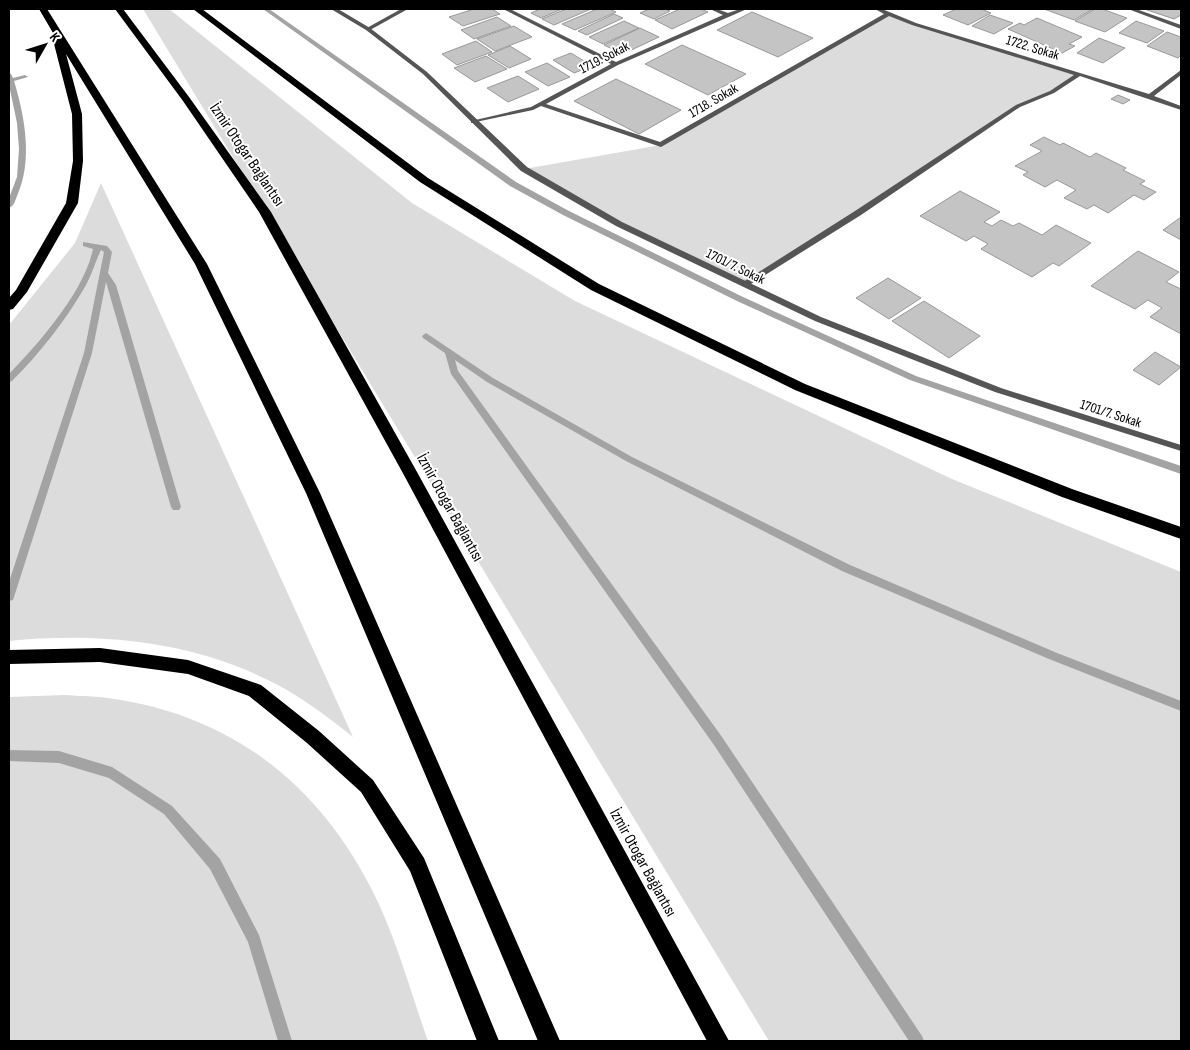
<svg xmlns="http://www.w3.org/2000/svg" width="1190" height="1050" font-family="'Sofia Sans Condensed',sans-serif">
	<style>
		.green { fill: #dcdcdc }
		.lines { fill: none; stroke-linecap: round; stroke-linejoin: round }
		.stream { fill: #a3a3a3; fill-rule: evenodd }
		.building { fill: #c4c4c4; stroke: #999 }
		.minor { fill: #555; fill-rule: evenodd }
		.tertiary { fill: #555; fill-rule: evenodd }
		.motorway { fill: #000; fill-rule: evenodd }
		.labels { text-anchor: middle; stroke-width: 4; stroke-linejoin: round; paint-order: stroke }
		.far-street-label { font-size: 14px; fill: #000; stroke: #fff }
		.street-label { font-size: 16px; fill: #000; stroke: #fff }
	</style>
	<rect width="100%" height="100%" fill="#fff"/>
	<g class="green">
		<path d="M143,9H169L412,203L575,301L952,479L1181,572V1041H769Z"/>
		<path d="M888,14L914,24L1079,74L1052,92L1018,106L746,284L619,224L524,169L661,145Z"/>
		<path d="M101,183L353,737C328,717 303,698 274,683C193,641 99,632 9,641V325L75,243Z"/>
		<path d="M64,695C81,696 97,696 114,699C231,716 318,784 371,888C396,936 410,991 428,1041H9V697Z"/>
	</g>
	<g class="lines">
		<g class="stream">
			<path d="M263,9H269L516,182L569,211L743,297L916,376L1181,466V474L910,380L737,301L563,215L510,186Z"/>
			<path d="M9,73L11,74L13,78L25,75L28,77L14,81C25,117 33,161 17,196C15,201 14,206 9,208V198L17,177L19,149L17,123L9,85Z"/>
			<path d="M83,242L107,246L112,252L108,273L116,285L181,507L179,510H173L171,507L106,282L92,353L14,597L13,600L9,601V582L84,353L104,252L101,250C96,260 92,274 86,285C66,320 41,352 12,381L9,382V374C39,343 84,292 93,249L83,246Z"/>
			<path d="M426,333L493,378L632,457L850,565L1057,653L1181,701V711L1049,659L842,571L626,461L487,382L455,360L458,371L722,737L922,1036L924,1041H909L714,745L451,374L445,353L423,338L422,336Z"/>
			<path d="M9,750L59,751L112,767L172,806L220,859L259,935L292,1041H278L248,942L210,869L164,814L109,778L59,763L9,761Z"/>
		</g>
	</g>
	<g class="building">
		<path d="M474,9H492L500,14L463,26L449,17Z"/>
		<path d="M540,9H562L541,18L531,13Z"/>
		<path d="M566,9H591L554,25L542,19Z"/>
		<path d="M597,9H609L616,12L575,30L562,24Z"/>
		<path d="M649,9H665L670,11L654,19L640,13Z"/>
		<path d="M680,9H701L708,12L672,29L655,20Z"/>
		<path d="M956,9H981L991,13L968,25L943,15Z"/>
		<path d="M1044,9H1093L1074,20Z"/>
		<path d="M1095,9H1102L1127,18L1105,32L1075,21Z"/>
		<path d="M1144,9H1181V15L1174,19Z"/>
		<path d="M752,12L813,38L778,57L717,30Z"/>
		<path d="M614,14L623,18L587,35L578,31Z"/>
		<path d="M990,15L1013,23L994,34L972,26Z"/>
		<path d="M497,17L511,26L474,39L461,30Z"/>
		<path d="M1037,18L1082,37L1069,44L1075,46L1062,53L1008,29L1020,23L1024,25Z"/>
		<path d="M624,21L639,28L603,44L589,37Z"/>
		<path d="M1136,21L1164,31L1147,43L1119,33Z"/>
		<path d="M514,26L532,37L495,51L477,39Z"/>
		<path d="M640,28L659,37L623,54L604,45Z"/>
		<path d="M1167,32L1181,37V55L1178,58L1147,46Z"/>
		<path d="M1099,38L1125,48L1103,63L1077,53Z"/>
		<path d="M476,41L492,52L457,65L442,54Z"/>
		<path d="M682,45L746,74L708,95L645,64Z"/>
		<path d="M510,46L531,59L509,68L488,55Z"/>
		<path d="M571,53L592,66L574,73L553,60Z"/>
		<path d="M486,56L507,69L475,82L454,68Z"/>
		<path d="M547,63L570,77L548,86L525,72Z"/>
		<path d="M518,76L539,89L508,102L487,88Z"/>
		<path d="M616,79L681,110L639,134L574,101Z"/>
		<path d="M1118,95L1130,100L1123,104L1111,99Z"/>
		<path d="M1044,137L1060,145L1063,143L1090,157L1096,153L1126,168L1123,170L1145,181L1140,184L1156,192L1144,200L1134,195L1108,213L1094,205L1087,209L1064,198L1076,190L1057,180L1045,187L1023,175L1028,172L1015,166L1042,151L1030,145Z"/>
		<path d="M960,191L1000,212L984,222L992,226L1001,220L1013,226L1019,223L1042,235L1056,225L1091,243L1059,266L1053,263L1032,277L981,249L988,244L974,236L966,241L920,216Z"/>
		<path d="M1181,217V240L1163,230Z"/>
		<path d="M1138,251L1179,272L1166,282L1181,289V334L1150,317L1162,308L1148,300L1135,309L1091,286Z"/>
		<path d="M888,278L921,298L889,319L856,298Z"/>
		<path d="M924,301L980,336L949,358L892,321Z"/>
		<path d="M1155,352L1181,367L1159,385L1133,370Z"/>
	</g>
	<g class="lines">
		<g class="minor">
			<path d="M401,9H408L370,30L365,29Z"/>
			<path d="M503,9H510L616,62L723,15L710,9H717L728,13L740,9H747L618,65L546,104L660,142L884,14L875,9H882L916,23L1149,94L1181,70V75L1154,96L1181,106V110L1080,76L1054,93L1020,107L861,215L746,287L743,286V282L855,211L1016,105L1050,91L1074,75L912,25L889,16L661,147L541,106L533,110L471,123V121L531,107L611,64Z"/>
			<path d="M1128,9H1136L1181,25V29Z"/>
		</g>
		<path class="tertiary" d="M331,9H338L370,28L427,72L527,167L622,222L821,317L1001,388L1181,445V451L995,392L815,321L616,226L521,171L423,74L366,30Z"/>
		<g class="motorway">
			<path d="M39,9H47L207,264L320,493L560,1041H538L306,493L195,264L66,54L82,114L83,161L78,203L27,292L13,309L9,310V298L16,290L66,203L73,161L72,114L53,40L56,38Z"/>
			<path d="M115,9H123L189,97L271,212L417,472L729,1041H707L405,477L259,212L183,101Z"/>
			<path d="M193,9H202L428,178L599,284L805,384L1072,489L1181,527V539L1062,497L795,390L591,290L420,182Z"/>
			<path d="M100,648L188,660L261,685L319,731L373,780L424,858L499,1041H477L410,871L361,792L307,743L249,696L188,674L100,662L9,664V650Z"/>
		</g>
	</g>
	<g class="labels">
		<g class="far-street-label">
			<text transform="translate(1033 47) rotate(17)" y="5">1722. Sokak</text>
			<text transform="translate(604 57) rotate(-27)" y="5">1719. Sokak</text>
			<text transform="translate(713 100) rotate(-30)" y="5">1718. Sokak</text>
			<text transform="translate(736 266) rotate(26)" y="5">1701/7. Sokak</text>
			<text transform="translate(1111 413) rotate(18)" y="5">1701/7. Sokak</text>
		</g>
		<g class="street-label">
			<text transform="translate(248 154) rotate(56)" y="6">İzmir Otogar Bağlantısı</text>
			<text transform="translate(451 507) rotate(61)" y="6">İzmir Otogar Bağlantısı</text>
			<text transform="translate(644 862) rotate(61)" y="6">İzmir Otogar Bağlantısı</text>
		</g>
	</g>
	<rect width="1190" height="1050" fill="none" stroke="#000000" stroke-width="20"/>
	<g transform="translate(45 45) rotate(51)" stroke="#ffffff" stroke-width="4" paint-order="stroke">
	<path d="M0-4L9 19L0 12L-9 19Z" fill="#000000"/>
	<text y="-8" font-size="14" font-weight="bold" text-anchor="middle" fill="#000000">K</text>
	</g>
</svg>
